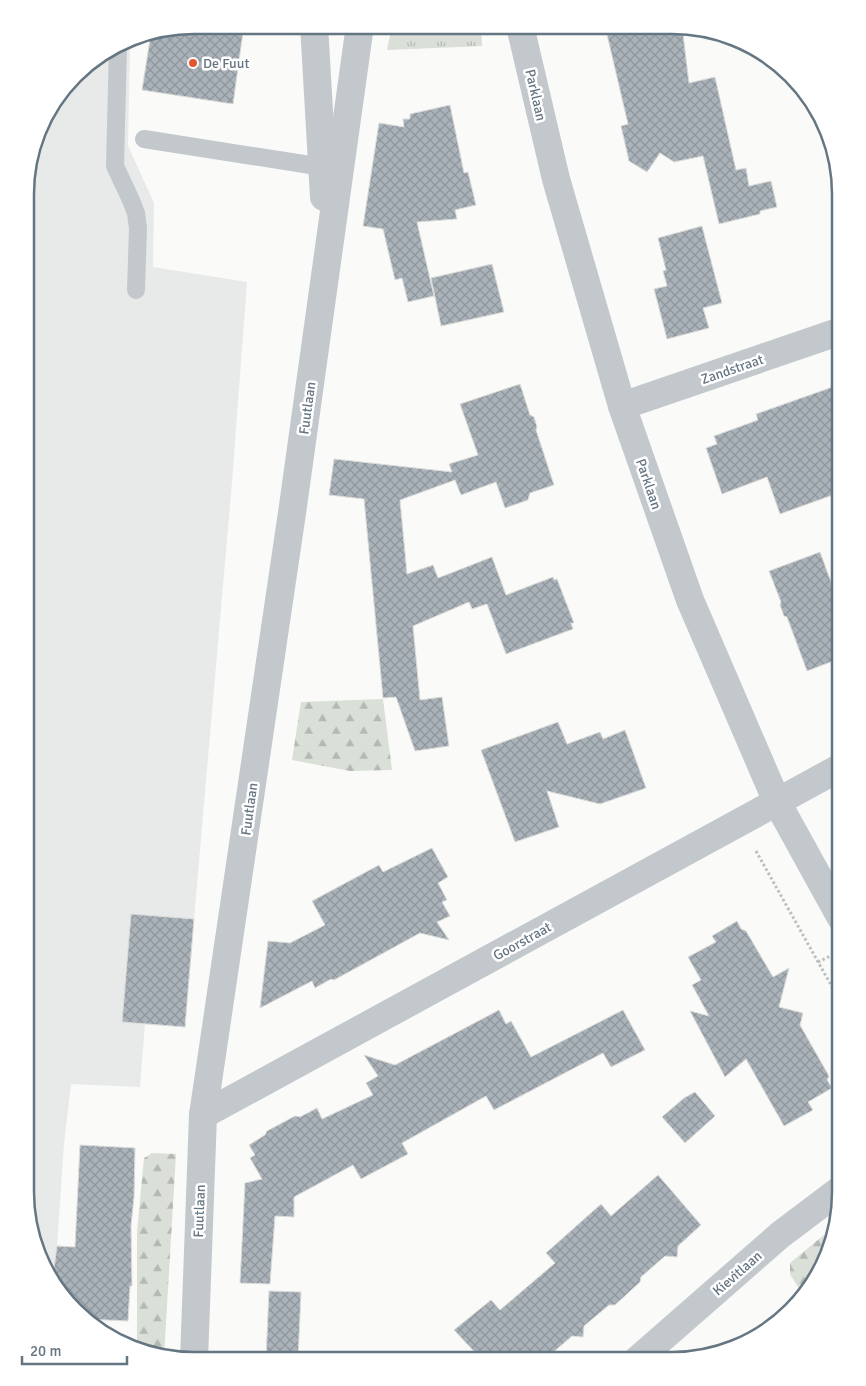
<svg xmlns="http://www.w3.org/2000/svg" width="866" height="1386" font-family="Signika,sans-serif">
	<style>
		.built { fill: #e8e9e9 }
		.grass { fill: url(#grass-tufts) }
		.forest { fill: url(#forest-firs) }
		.building { fill: url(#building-cross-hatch); stroke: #dcdcda }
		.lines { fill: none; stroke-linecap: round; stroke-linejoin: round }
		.path { stroke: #bbbfc2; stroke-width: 3; stroke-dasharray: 2.5 2.5; stroke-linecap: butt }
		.service { stroke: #c3c8cc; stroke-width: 18 }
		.minor { stroke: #c3c8cc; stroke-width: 28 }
		.tertiary { stroke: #c3c8cc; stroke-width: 28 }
		.poi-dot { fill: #e4572e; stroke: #fff; stroke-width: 2 }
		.labels { text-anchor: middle; stroke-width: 5; stroke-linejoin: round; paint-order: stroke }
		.poi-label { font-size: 14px; fill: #657683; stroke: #fff; text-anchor: start }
		.street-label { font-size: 14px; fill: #657683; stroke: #fff }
		.rim { fill: none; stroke: #657683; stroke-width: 2.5 }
	</style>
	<defs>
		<pattern id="grass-tufts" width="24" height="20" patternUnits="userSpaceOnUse" patternTransform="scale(1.25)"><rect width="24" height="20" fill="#dadfd7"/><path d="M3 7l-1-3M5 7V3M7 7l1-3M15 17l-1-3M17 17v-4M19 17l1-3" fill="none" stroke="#b4b9b4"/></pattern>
		<pattern id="forest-firs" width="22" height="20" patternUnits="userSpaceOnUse" patternTransform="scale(1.25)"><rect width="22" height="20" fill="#dadfd7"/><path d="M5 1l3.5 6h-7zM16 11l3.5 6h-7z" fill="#b4b9b4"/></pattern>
		<pattern id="building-cross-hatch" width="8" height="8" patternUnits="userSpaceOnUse" patternTransform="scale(1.25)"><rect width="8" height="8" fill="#aab3b9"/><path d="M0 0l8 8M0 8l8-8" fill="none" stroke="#8e969c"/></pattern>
	</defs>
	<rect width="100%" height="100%" fill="#fafaf8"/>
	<path class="built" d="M132,37L130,50L128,146L154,203L153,267L247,282L232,482L194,919L131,914L145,1024L140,1087L71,1084L64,1144L57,1246L53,1276L38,1257L25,1193L26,172L43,119L82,67Z"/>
	<path class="grass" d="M392,26H481L482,46L387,50Z"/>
	<g class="forest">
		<path d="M383,699L392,770L350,771L292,760L301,702Z"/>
		<path d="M152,1153L176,1154L164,1356L137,1345V1232L144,1158Z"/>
		<path d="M836,1225L828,1257L806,1295L804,1297L790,1274V1263Z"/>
	</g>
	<g class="building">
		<path d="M193,25H244L233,104L142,90L151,33Z"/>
		<path d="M605,26H682L689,83L715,77L736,170L746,168L749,186L771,181L777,207L760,211V214L719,224L703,156L674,162L660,153L647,172L629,161L621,126L628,124Z"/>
		<path d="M450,105L464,173L468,172L476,205L455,210L457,219L417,222L434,296L408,302L402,278L395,280L383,229L363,226L379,123L404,127L403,119H410V114Z"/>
		<path d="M702,226L722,303L703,308L709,328L667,339L654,289L667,286L663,271L666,270L658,238Z"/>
		<path d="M492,264L504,312L441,326L431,278Z"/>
		<path d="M520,384L530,415L534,417L537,427L536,430L554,485L530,493L528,500L505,508L496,482L461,495L455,480L400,500L407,574L433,565L438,578L492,557L506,595L553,577L554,580L557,579L574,623H571L573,629L506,654L487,604L472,609L469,602L413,626L420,700L442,697L449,746L415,751L396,697L383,698L364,499L329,495L334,459L452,472L449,464L478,455L460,404Z"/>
		<path d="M841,384V492L780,514L767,477L722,494L706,448L717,444L714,436L758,420L756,414Z"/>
		<path d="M820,552L841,609V658L807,671L787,617L784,616L780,605L781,602L769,571Z"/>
		<path d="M558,722L567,744L600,732L603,739L625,730L646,788L600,804L547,791L559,827L515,842L481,750Z"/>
		<path d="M432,848L448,877L438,883L447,900L442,902L450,916L437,922L449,940L420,933L334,980L331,979L315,988L312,981L260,1008L268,941L290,943L325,925L312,901L379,865L383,872Z"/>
		<path d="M131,914L194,919L185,1027L122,1022Z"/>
		<path d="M737,921L741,929L746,931L773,977L789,968L779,1007L803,1013L800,1025L829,1076L827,1080L832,1088L808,1102L813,1110L784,1126L746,1059L725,1077L690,1011L709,1016L692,985L701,980L688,957L716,942L712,936Z"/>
		<path d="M499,1010L506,1024L511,1021L531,1057L623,1010L645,1050L611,1067L603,1053L494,1110L486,1096L402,1143L408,1154L376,1171L361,1179L353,1165L294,1197V1217L275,1216L270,1284L240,1283L245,1183L262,1179L250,1158L255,1155L249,1145L265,1135L267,1131L295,1116L300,1117L317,1108L322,1119L373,1095L366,1083L378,1076L364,1055L395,1065Z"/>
		<path d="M695,1092L715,1116L685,1143L662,1117L684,1098Z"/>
		<path d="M80,1145L135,1148L134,1197L131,1226L132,1286H130L128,1321L85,1319L53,1276L57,1246L75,1247Z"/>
		<path d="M658,1175L701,1225L678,1246L677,1257L665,1256L641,1277L640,1282L615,1305H609L584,1326L583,1337L572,1336L543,1361L482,1360L454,1330L491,1300L500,1310L555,1263L546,1253L601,1204L611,1216Z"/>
		<path d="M269,1291L301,1292L298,1360L266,1359Z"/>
	</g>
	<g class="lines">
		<g class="path">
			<path d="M462,26L488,34"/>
			<path d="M391,30L401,26"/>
			<path d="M756,851L841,1003"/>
			<path d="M818,962L841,951"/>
		</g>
		<g class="service">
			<path d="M118,45L115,166L130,198L136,213L138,228L136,290"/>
			<path d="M144,139L323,167"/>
		</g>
		<g class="minor">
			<path d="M622,406L841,331"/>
			<path d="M203,1115L841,767"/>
			<path d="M636,1361L780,1235L841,1189"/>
		</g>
		<g class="tertiary">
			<path d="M314,25L324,197"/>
			<path d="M520,26L556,179L622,406L690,600L777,802L841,918"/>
			<path d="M194,1360L203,1115L292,513L360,25"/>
		</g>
	</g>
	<circle class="poi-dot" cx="193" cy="63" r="5"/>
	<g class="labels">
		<g class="poi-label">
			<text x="203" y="68">De Fuut</text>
		</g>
		<g class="street-label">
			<text transform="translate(536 95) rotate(77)" y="5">Parklaan</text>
			<text transform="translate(732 369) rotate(-19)" y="5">Zandstraat</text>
			<text transform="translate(307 408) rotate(-82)" y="5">Fuutlaan</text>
			<text transform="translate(649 484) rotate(71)" y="5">Parklaan</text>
			<text transform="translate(249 809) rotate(-82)" y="5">Fuutlaan</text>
			<text transform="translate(522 941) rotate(-29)" y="5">Goorstraat</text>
			<text transform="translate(199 1211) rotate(-88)" y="5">Fuutlaan</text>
			<text transform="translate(737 1273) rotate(-41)" y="5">Kievitlaan</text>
		</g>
	</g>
	<path d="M0 0H866V1386H0ZM194 34H672A160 160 0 0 1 832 194V1192A160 160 0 0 1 672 1352H194A160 160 0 0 1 34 1192V194A160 160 0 0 1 194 34Z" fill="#fff" fill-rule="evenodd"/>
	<path class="rim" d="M194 34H672A160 160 0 0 1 832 194V1192A160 160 0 0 1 672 1352H194A160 160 0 0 1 34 1192V194A160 160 0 0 1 194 34Z"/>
	<path d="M22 1356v8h105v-8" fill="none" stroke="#657683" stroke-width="2.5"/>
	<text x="30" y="1356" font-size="15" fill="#657683" stroke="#ffffff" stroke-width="4" paint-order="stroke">20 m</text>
</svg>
